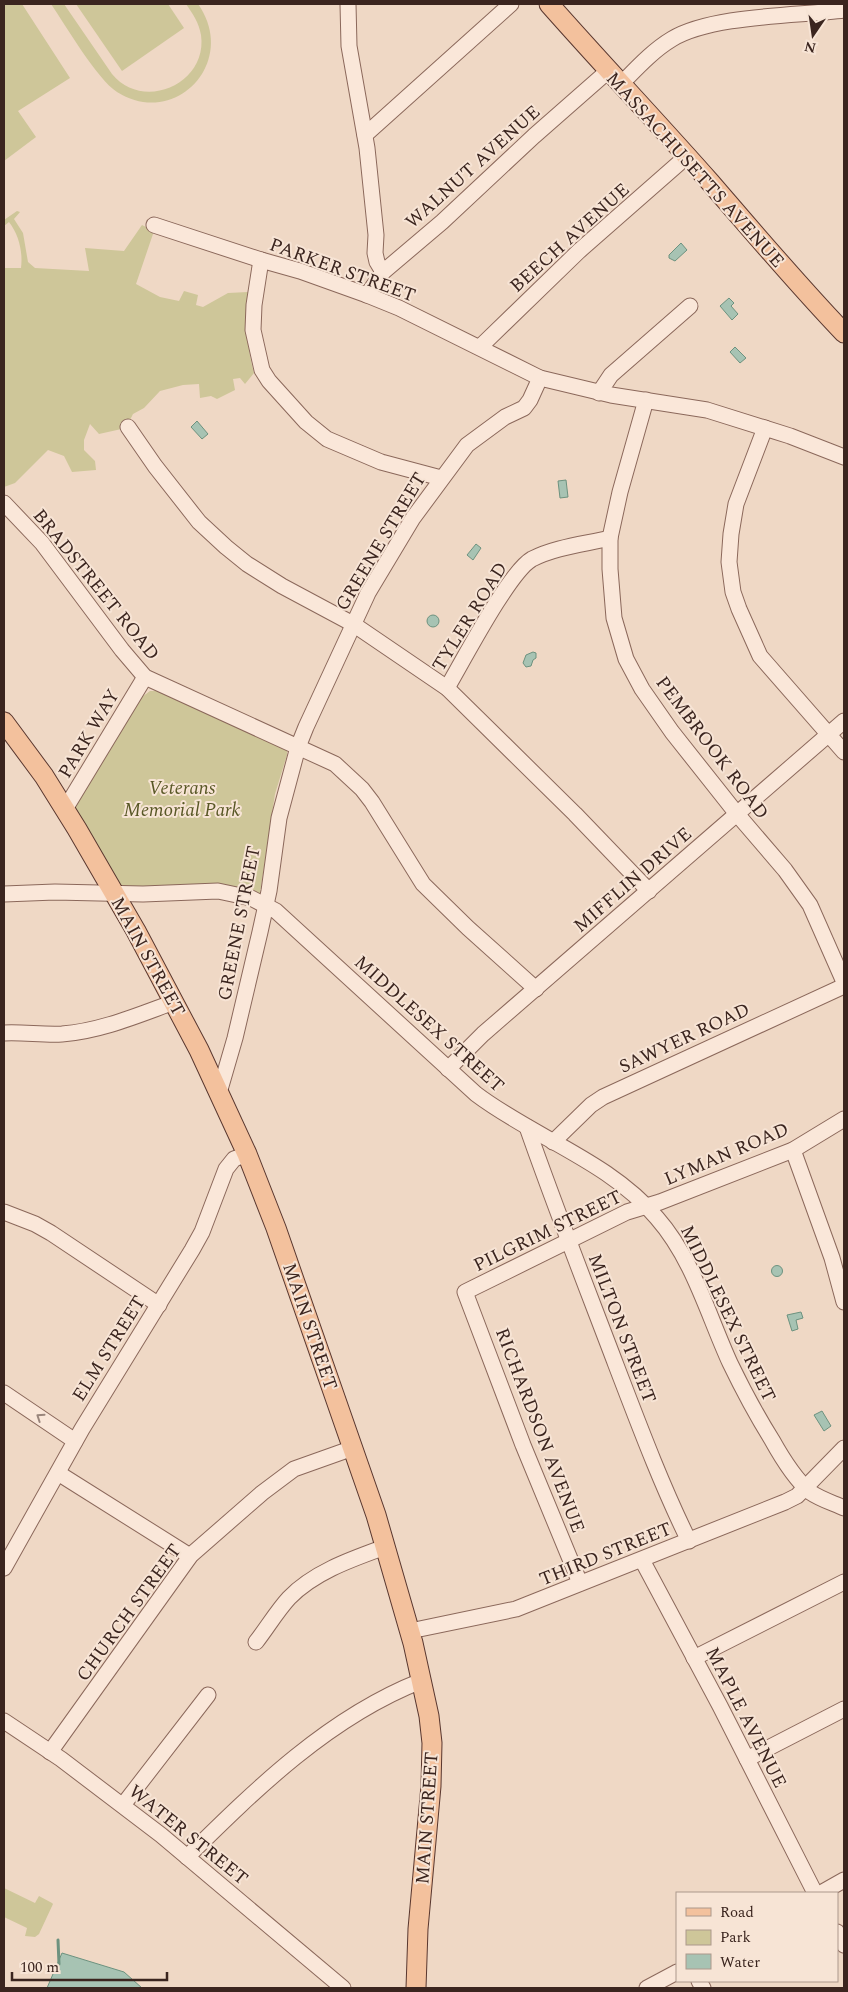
<svg xmlns="http://www.w3.org/2000/svg" width="848" height="1992" font-family="Spectral,serif">
	<style>
		.green { fill: #cec699 }
		.water { fill: #a7c3b3; stroke: #6d927f }
		.lines { fill: none; stroke-linecap: round; stroke-linejoin: round }
		.stream { stroke: #6d927f; stroke-width: 3 }
		.minor-casing { stroke: #8b685b; stroke-width: 17 }
		.major-casing { stroke: #59372f; stroke-width: 21 }
		.minor { stroke: #fae7d9; stroke-width: 15 }
		.major { stroke: #f3c19d; stroke-width: 19 }
		.oneway { stroke: #9a867c }
		.labels { text-anchor: middle; stroke-width: 4; stroke-linejoin: round; paint-order: stroke }
		.street-label { font-size: 19px; fill: #3b251f; stroke: #f7e4d5 }
		.park-label { font-size: 19px; font-style: italic; fill: #585725; stroke: #f7e4d5 }
	</style>
	<rect width="100%" height="100%" fill="#efd8c5"/>
	<g class="green">
		<path d="M4,4H22L70,78L18,111L36,137L4,161Z"/>
		<path d="M51,4H64L112,74C143,112 208,84 201,35C199,23 193,14 186,4H198C239,62 175,129 117,92C97,79 66,26 51,4Z"/>
		<path d="M76,4H168L184,28L122,71Z"/>
		<path d="M17,211L20,212L14,219L23,233L28,262L35,268L89,271L85,248L124,251L142,225L154,231L136,284L160,297L179,301L184,291L198,295L196,305L203,307L228,293L248,292C246,323 246,342 254,373L245,384L240,378L233,379L235,390L217,399L211,396L200,398L199,384L183,385L160,391L144,408L133,414L126,428L99,434L90,424L84,440V450L95,461L96,470L72,472L64,456L48,450L15,483L4,487V268H21C23,252 19,235 9,222L4,226V220Z"/>
		<path d="M150,691H157L287,750V755L275,794L260,893L121,886L75,808V803L138,700Z"/>
		<path d="M4,1888L35,1903L39,1896L52,1903L53,1904L39,1934L35,1937L25,1936L27,1928L4,1917Z"/>
	</g>
	<g class="water">
		<path d="M681,243L687,250L675,261L669,258V255Z"/>
		<path d="M729,298L734,303L731,306L738,314L732,320L720,306Z"/>
		<path d="M735,347L746,358L740,363L730,352Z"/>
		<path d="M197,421L208,434L202,439L191,427Z"/>
		<path d="M566,480L568,497L560,498L558,481Z"/>
		<path d="M476,544L481,548L473,560L467,555Z"/>
		<circle cx="433" cy="621" r="6"/>
		<path d="M533,652L536,653V658L533,660L531,666L526,667L523,663L526,655Z"/>
		<circle cx="777" cy="1271" r="5.5"/>
		<path d="M801,1312L803,1318L796,1320L798,1329L792,1331L787,1315Z"/>
		<path d="M822,1411L831,1426L824,1431L814,1415Z"/>
		<path d="M62,1953L124,1972L142,1988H47Z"/>
	</g>
	<g class="lines">
		<path class="stream" d="M58,1940L59,1964"/>
		<defs>
			<g id="minor">
				<path d="M348,4L349,46L367,148L376,235L375,253L377,262L383,272"/>
				<path d="M620,85C636,69 652,51 672,39C712,15 796,16 844,10"/>
				<path d="M365,135L511,4"/>
				<path d="M154,225L261,260L300,271L367,295L399,308L540,378"/>
				<path d="M261,260L254,305L253,330L262,370L269,381L306,422L327,439L381,462L441,478"/>
				<path d="M367,295L383,272L442,222L534,136L608,71"/>
				<path d="M480,347L579,251L686,157"/>
				<path d="M599,393L611,375L690,306"/>
				<path d="M646,400L620,492L610,538V569L614,618L626,659L642,689L672,732L737,814L785,870L810,905L844,982"/>
				<path d="M128,427L155,466L199,522L226,547L247,564L282,586L353,624L447,688L575,814L649,891"/>
				<path d="M765,428L736,504L731,534L729,562L733,592L739,609L760,656L844,752"/>
				<path d="M4,503L42,543L122,650L145,677L335,764L362,789L372,802L423,884L468,928L536,989"/>
				<path d="M447,688C463,661 509,572 532,559C555,547 585,544 610,538"/>
				<path d="M65,809L145,677"/>
				<path d="M4,894L55,892L143,894L218,891L251,898L276,911L476,1094C534,1138 609,1161 657,1218C693,1259 708,1315 730,1363C743,1390 757,1416 772,1440C782,1458 794,1478 810,1492C820,1499 833,1503 844,1508"/>
				<path d="M4,1033C23,1032 43,1035 62,1034C101,1031 138,1015 174,1002"/>
				<path d="M448,1069L483,1034L844,721"/>
				<path d="M219,1093L235,1038L260,932L269,891L279,818L298,747L306,727L368,593L413,518L467,445L505,417L524,408L530,400L540,378L611,395L707,410L790,436L844,457"/>
				<path d="M527,1127C555,1207 586,1286 616,1365C639,1425 661,1484 689,1541"/>
				<path d="M553,1142L591,1105L603,1097L844,986"/>
				<path d="M793,1150L832,1258L844,1302"/>
				<path d="M4,1212L35,1224L51,1233L159,1305"/>
				<path d="M4,1393L75,1441"/>
				<path d="M58,1473L190,1556"/>
				<path d="M642,1560L720,1706L815,1893"/>
				<path d="M4,1568L82,1429L192,1250L202,1232L226,1169L234,1159L247,1154"/>
				<path d="M580,1583L523,1445L465,1292L627,1212L660,1202L793,1150L844,1119"/>
				<path d="M410,1631L516,1609L785,1502L797,1496L844,1448"/>
				<path d="M256,1642C267,1628 277,1611 289,1598C314,1572 352,1559 385,1547"/>
				<path d="M694,1658L844,1582"/>
				<path d="M4,1721L61,1759L161,1835L343,1988"/>
				<path d="M50,1752L191,1555L262,1493L294,1469L353,1448"/>
				<path d="M747,1759L844,1709"/>
				<path d="M123,1805L208,1695"/>
				<path d="M187,1857C256,1789 329,1717 421,1681"/>
				<path d="M821,1893L844,1880"/>
				<path d="M837,1932L844,1945"/>
				<path d="M699,1981L703,1988"/>
				<path d="M647,1988L677,1972"/>
			</g>
			<g id="major">
				<path d="M549,4C602,64 657,122 710,182C754,233 798,285 844,333"/>
				<path d="M4,722L44,776L77,829L136,931L199,1050L247,1154L276,1228L376,1515L413,1643L429,1716L432,1743L431,1786L418,1929L416,1988"/>
			</g>
		</defs>
		<use href="#minor" class="minor-casing"/>
		<use href="#major" class="major-casing"/>
		<use href="#minor" class="minor"/>
		<use href="#major" class="major"/>
	</g>
	<defs><path id="oneway-chevron" d="M-2-3.5L2.5 0L-2 3.5" fill="none" stroke-width="1.6" stroke-linecap="round" stroke-linejoin="round" transform="scale(1.25)"/></defs>
	<use class="oneway" href="#oneway-chevron" transform="translate(40 1417) rotate(-146)"/>
	<g class="labels">
		<g class="street-label">
			<text transform="translate(472 166) rotate(-42)" y="7">WALNUT AVENUE</text>
			<text transform="translate(696 169) rotate(48)" y="7">MASSACHUSETTS AVENUE</text>
			<text transform="translate(569 237) rotate(-42)" y="7">BEECH AVENUE</text>
			<text transform="translate(343 269) rotate(20)" y="7">PARKER STREET</text>
			<text transform="translate(380 541) rotate(-59)" y="7">GREENE STREET</text>
			<text transform="translate(97 584) rotate(51)" y="7">BRADSTREET ROAD</text>
			<text transform="translate(469 616) rotate(-58)" y="7">TYLER ROAD</text>
			<text transform="translate(88 733) rotate(-59)" y="7">PARK WAY</text>
			<text transform="translate(713 747) rotate(53)" y="7">PEMBROOK ROAD</text>
			<text transform="translate(632 879) rotate(-41)" y="7">MIFFLIN DRIVE</text>
			<text transform="translate(238 923) rotate(-79)" y="7">GREENE STREET</text>
			<text transform="translate(149 956) rotate(61)" y="7">MAIN STREET</text>
			<text transform="translate(430 1023) rotate(42)" y="7">MIDDLESEX STREET</text>
			<text transform="translate(684 1037) rotate(-25)" y="7">SAWYER ROAD</text>
			<text transform="translate(726 1153) rotate(-23)" y="7">LYMAN ROAD</text>
			<text transform="translate(547 1230) rotate(-26)" y="7">PILGRIM STREET</text>
			<text transform="translate(729 1313) rotate(64)" y="7">MIDDLESEX STREET</text>
			<text transform="translate(311 1326) rotate(71)" y="7">MAIN STREET</text>
			<text transform="translate(623 1328) rotate(69)" y="7">MILTON STREET</text>
			<text transform="translate(108 1348) rotate(-58)" y="7">ELM STREET</text>
			<text transform="translate(541 1430) rotate(69)" y="7">RICHARDSON AVENUE</text>
			<text transform="translate(605 1553) rotate(-22)" y="7">THIRD STREET</text>
			<text transform="translate(128 1612) rotate(-54)" y="7">CHURCH STREET</text>
			<text transform="translate(747 1717) rotate(63)" y="7">MAPLE AVENUE</text>
			<text transform="translate(426 1818) rotate(-86)" y="7">MAIN STREET</text>
			<text transform="translate(189 1834) rotate(39)" y="7">WATER STREET</text>
		</g>
		<g class="park-label">
			<text x="182" y="794">Veterans<tspan x="182" dy="22">Memorial Park</tspan></text>
		</g>
	</g>
	<rect width="848" height="1992" fill="none" stroke="#3b251f" stroke-width="10"/>
	<rect x="676" y="1892" width="162" height="90" fill="#f7e4d5" stroke="#ac988c"/>
	<rect x="686" y="1908" width="25" height="8" fill="#f3c19d" stroke="#ac988c"/>
	<text x="720" y="1917" font-size="15" fill="#3b251f">Road</text>
	<rect x="686" y="1930" width="25" height="15" fill="#cec699" stroke="#ac988c"/>
	<text x="720" y="1942" font-size="15" fill="#3b251f">Park</text>
	<rect x="686" y="1954" width="25" height="15" fill="#a7c3b3" stroke="#ac988c"/>
	<text x="720" y="1967" font-size="15" fill="#3b251f">Water</text>
	<g transform="translate(813 35) rotate(193)" stroke="#f7e4d5" stroke-width="4" paint-order="stroke">
	<path d="M0-4L9 19L0 12L-9 19Z" fill="#3b251f"/>
	<text y="-8" font-size="14" font-weight="bold" text-anchor="middle" fill="#3b251f">N</text>
	</g>
	<path d="M12 1972v8h155v-8" fill="none" stroke="#3b251f" stroke-width="2.5"/>
	<text x="20" y="1972" font-size="15" fill="#3b251f" stroke="#f7e4d5" stroke-width="4" paint-order="stroke">100 m</text>
</svg>
